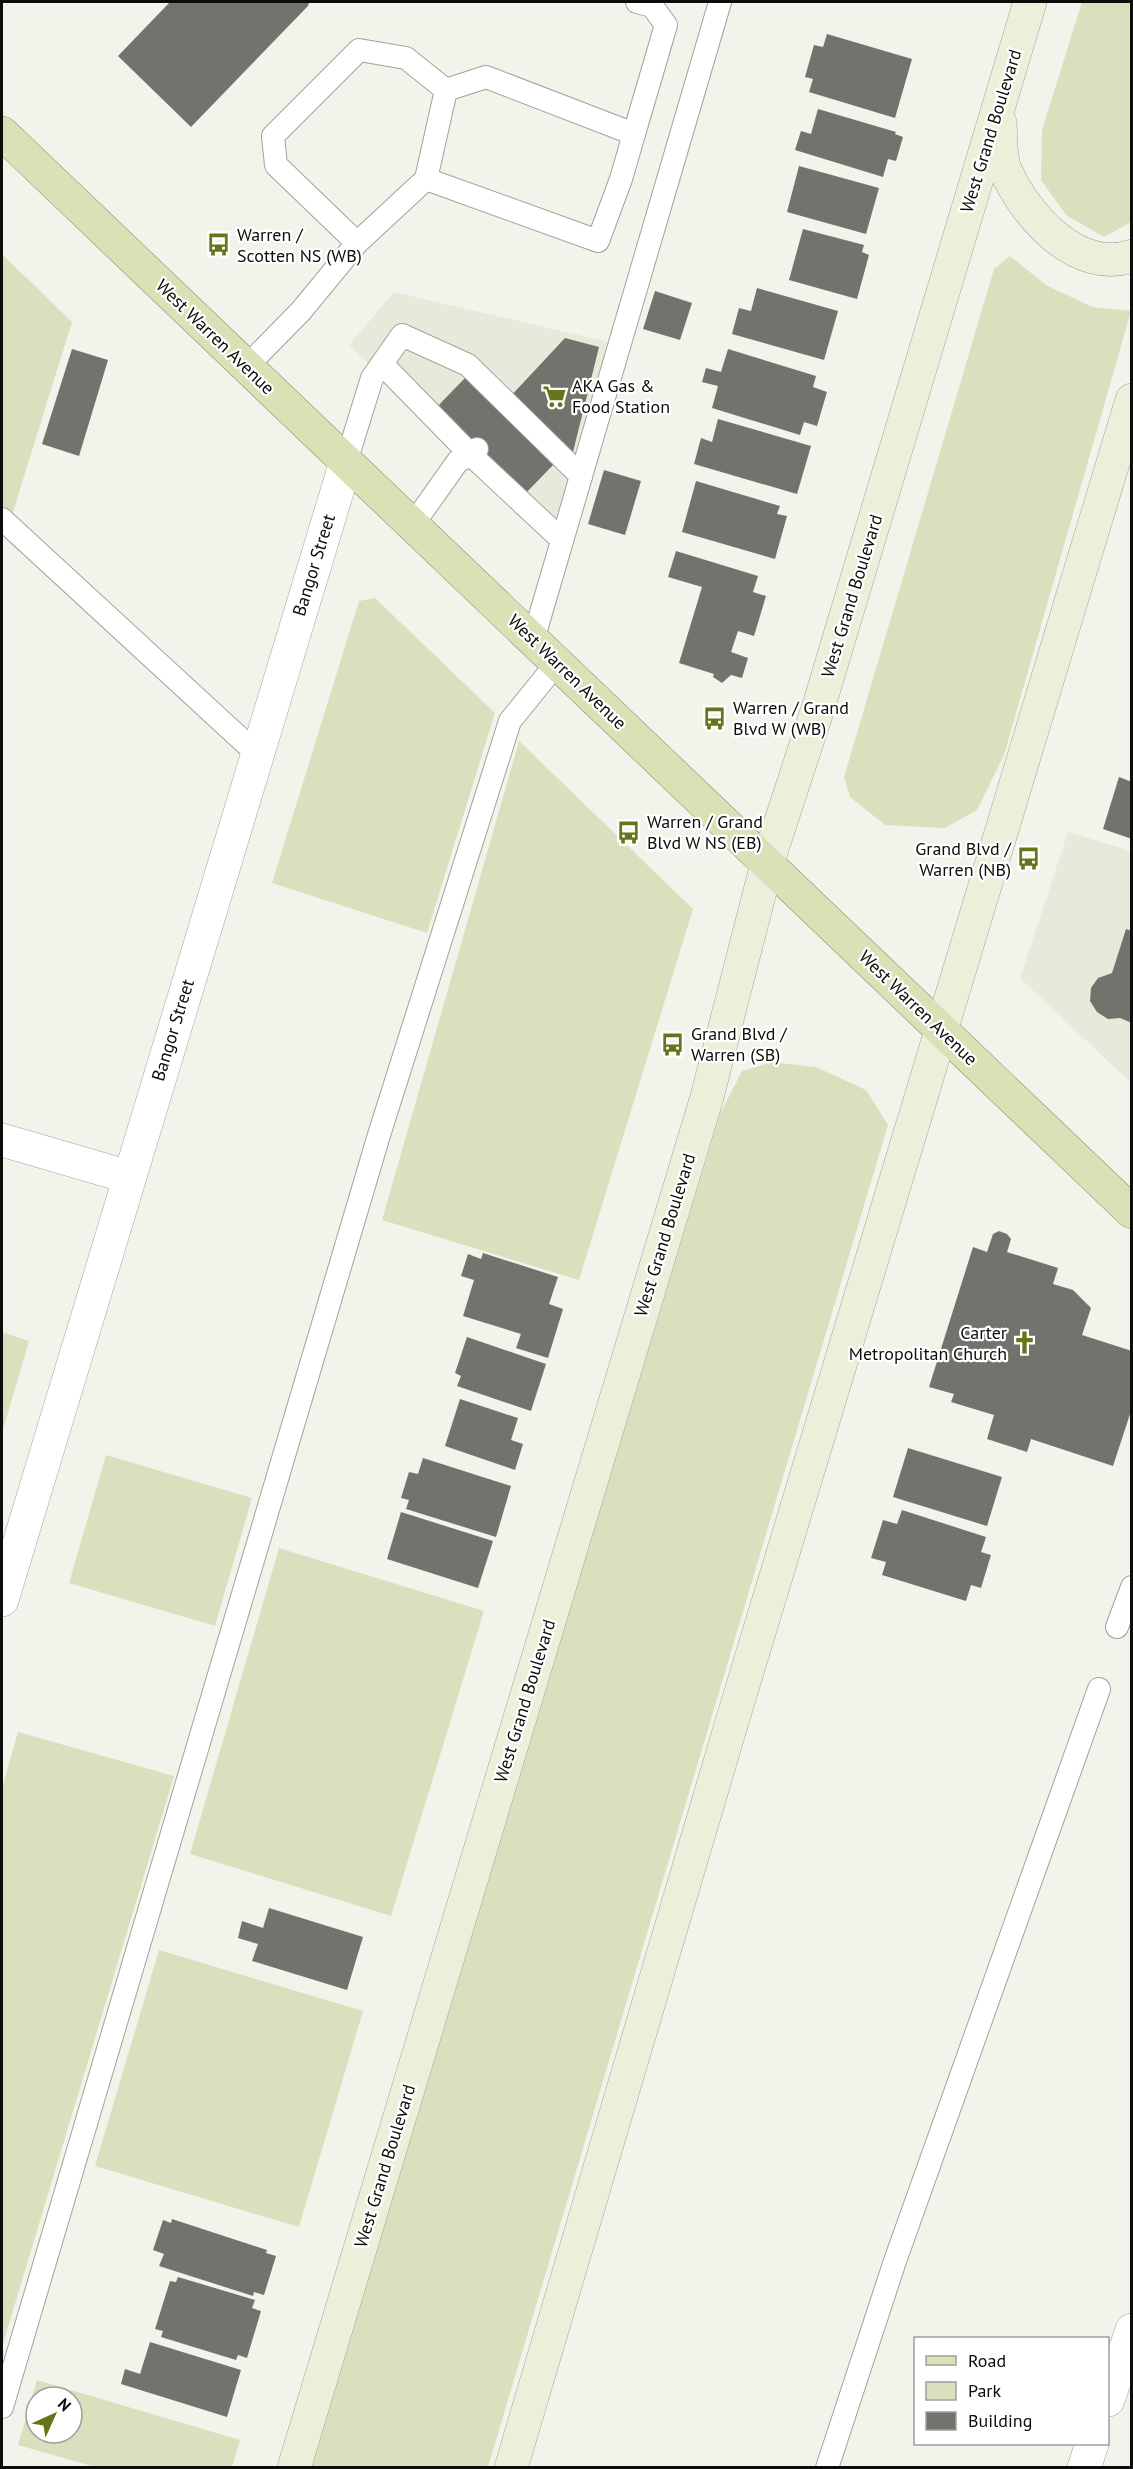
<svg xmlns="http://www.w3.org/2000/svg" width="1133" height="2469" font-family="'PT Sans',sans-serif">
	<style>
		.built { fill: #e6eada }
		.green { fill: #dae0be; fill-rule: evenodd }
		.building { fill: #72736c }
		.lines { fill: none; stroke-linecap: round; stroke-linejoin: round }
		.service-casing { stroke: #a1a39b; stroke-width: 24 }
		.minor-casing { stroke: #a1a39b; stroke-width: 34 }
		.secondary-casing { stroke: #a1a39b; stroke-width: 34 }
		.primary-casing { stroke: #82895b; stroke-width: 34 }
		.service { stroke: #fff; stroke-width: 22 }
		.minor { stroke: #fff; stroke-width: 33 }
		.secondary { stroke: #ecf0db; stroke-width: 33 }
		.primary { stroke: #dae1b6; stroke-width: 33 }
		.labels { text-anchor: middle; stroke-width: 4.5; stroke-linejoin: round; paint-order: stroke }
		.street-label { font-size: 18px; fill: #0c0c0a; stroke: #fff }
		.poi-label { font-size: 18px; fill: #0c0c0a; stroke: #fff; text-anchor: start }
	</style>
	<rect width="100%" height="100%" fill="#f2f4eb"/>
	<g class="built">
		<path d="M394,292L609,342L550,539L349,345Z"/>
		<path d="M1068,832L1131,851V1083L1020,978Z"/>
	</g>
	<g class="green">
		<path d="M1082,2H1131V222L1104,237L1066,215L1041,180L1042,130Z"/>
		<path d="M2,254L72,322L12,515L2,505Z"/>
		<path d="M1010,256L1046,285L1092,307L1131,311L1004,755L977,810L945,828L885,825L850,797L844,777L994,269Z"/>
		<path d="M375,598L495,713L427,933L272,883L359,601Z"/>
		<path d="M519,741L693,909L579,1280L382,1220Z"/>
		<path d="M771,1062L816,1067L866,1090L888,1125L488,2467L309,2468L720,1114L742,1071Z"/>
		<path d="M2,1332L29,1341L2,1433Z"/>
		<path d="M106,1455L252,1498L215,1626L69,1583Z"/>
		<path d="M279,1548L484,1611L391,1916L190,1854Z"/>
		<path d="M18,1732L174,1776L2,2347V1788Z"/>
		<path d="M159,1950L363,2011L299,2227L95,2166Z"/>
		<path d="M37,2380L240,2440L232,2467H95L18,2445ZM36,2397H72V2433H36Z"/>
	</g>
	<g class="building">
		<path d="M170,2H309L308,6L191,127L118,56Z"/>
		<path d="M827,34L912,59L895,118L809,92L813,79L805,77L814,45L823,47Z"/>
		<path d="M818,109L896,132L895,134L903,137L896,161L888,159L883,177L795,150L801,131L811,134Z"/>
		<path d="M799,166L879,188L866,234L787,212Z"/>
		<path d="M803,229L864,245L862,252L869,255L857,299L789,280Z"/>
		<path d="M757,288L838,311L824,360L732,334L739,308L751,311Z"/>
		<path d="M655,291L692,303L680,340L643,329Z"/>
		<path d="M565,338L599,347L572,456L509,398Z"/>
		<path d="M72,349L108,360L79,456L42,444Z"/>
		<path d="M728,349L816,376L813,387L827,392L817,426L804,422L800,435L712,408L718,386L702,382L706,368L721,372Z"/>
		<path d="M465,378L554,464L524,495L435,409Z"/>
		<path d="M718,419L811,446L797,494L694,464L701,438L712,442Z"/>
		<path d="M604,470L641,481L625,535L588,524Z"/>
		<path d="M696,481L780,506L777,514L787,516L775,559L682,532Z"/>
		<path d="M676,551L758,576L753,592L766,596L754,636L738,631L731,652L748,658L742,678L731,675L722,683L713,677L714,674L679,663L702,587L668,577Z"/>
		<path d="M1119,777L1132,782V839L1103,829Z"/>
		<path d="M1126,929L1132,931V1023L1120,1018L1108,1019L1097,1012L1090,1001L1091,988L1098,978L1112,973Z"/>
		<path d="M999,1231L1007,1234L1011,1239L1007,1252L1058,1268L1053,1284L1073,1290L1091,1308L1082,1335L1132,1351V1408L1113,1466L1031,1439L1027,1452L987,1439L994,1415L951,1402L954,1394L929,1387L973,1247L987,1252L993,1234Z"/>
		<path d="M483,1253L558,1277L549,1304L563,1309L548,1358L516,1348L521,1334L463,1316L474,1280L461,1276L468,1254L481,1259Z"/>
		<path d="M467,1337L546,1364L531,1411L457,1386L461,1376L455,1373Z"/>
		<path d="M460,1399L518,1418L511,1440L523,1444L515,1470L445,1446Z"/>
		<path d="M908,1448L1002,1477L987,1526L893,1497Z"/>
		<path d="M423,1458L511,1486L496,1537L406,1509L409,1500L401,1498L409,1472L418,1474Z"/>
		<path d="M902,1510L986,1537L981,1552L991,1555L981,1588L971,1585L966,1601L882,1575L886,1562L871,1558L883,1520L897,1524Z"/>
		<path d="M401,1512L493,1541L478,1588L387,1559Z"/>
		<path d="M269,1908L363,1937L347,1990L252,1961L258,1944L238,1938L242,1921L263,1928Z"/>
		<path d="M172,2219L267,2250L266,2253L276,2256L264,2295L254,2292L253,2296L159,2266L164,2254L153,2250L163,2220L171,2223Z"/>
		<path d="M178,2277L255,2300L252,2308L261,2311L247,2358L238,2355L236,2360L161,2337L163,2331L155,2329L170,2281L176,2282Z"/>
		<path d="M150,2342L241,2370L227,2417L121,2384L125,2369L140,2374Z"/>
	</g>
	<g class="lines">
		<defs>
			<g id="service">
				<path d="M446,90L486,77L634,134L666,25L652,6L637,2"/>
				<path d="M426,179L598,241L621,179L634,134"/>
				<path d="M382,364L471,455L477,449"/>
				<path d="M246,367L301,311L357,243L426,179L446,90L406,58L359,50L273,136L276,165L357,243"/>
				<path d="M346,462L372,378L402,335L468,365L581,476"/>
				<path d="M2,519L257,754"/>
				<path d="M412,526L458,461L471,455L562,540"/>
				<path d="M533,640L720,2"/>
				<path d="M1117,1627L1132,1587"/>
				<path d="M2,2407L379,1135L510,721L557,663"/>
				<path d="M827,2468L895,2261L1099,1689"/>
			</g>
			<g id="minor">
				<path d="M2,1140L129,1177"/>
				<path d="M2,1600L346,462"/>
				<path d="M1108,2400L1132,2330"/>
				<path d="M1084,2468L1092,2444"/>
			</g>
			<g id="secondary">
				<path d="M1000,123C1001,137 1000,157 1005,169C1024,214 1077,275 1132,256"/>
				<path d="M294,2468L707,1097L767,864L820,702L1030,2"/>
				<path d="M511,2468L734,1715L1132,400"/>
			</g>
			<path id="primary" d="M2,133L1132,1212"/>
		</defs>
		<use href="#service" class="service-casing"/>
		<use href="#minor" class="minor-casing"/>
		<use href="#secondary" class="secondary-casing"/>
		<use href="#primary" class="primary-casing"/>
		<use href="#service" class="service"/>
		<use href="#minor" class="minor"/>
		<use href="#secondary" class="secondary"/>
		<use href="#primary" class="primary"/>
	</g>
	<defs>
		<symbol id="bus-bare" viewBox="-9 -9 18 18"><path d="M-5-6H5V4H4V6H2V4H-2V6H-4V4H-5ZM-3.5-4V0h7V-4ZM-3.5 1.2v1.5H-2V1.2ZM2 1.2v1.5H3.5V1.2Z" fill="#69731c" stroke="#fff" stroke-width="2.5" paint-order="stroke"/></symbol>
		<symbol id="supermarket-bare" viewBox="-9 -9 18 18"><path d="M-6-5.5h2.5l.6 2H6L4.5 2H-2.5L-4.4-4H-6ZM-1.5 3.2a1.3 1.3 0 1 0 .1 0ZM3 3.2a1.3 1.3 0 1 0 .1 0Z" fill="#69731c" stroke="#fff" stroke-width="2.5" paint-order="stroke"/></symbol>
		<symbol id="church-bare" viewBox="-9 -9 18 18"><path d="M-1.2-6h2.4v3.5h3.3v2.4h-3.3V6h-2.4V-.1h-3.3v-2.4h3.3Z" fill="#69731c" stroke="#fff" stroke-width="2.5" paint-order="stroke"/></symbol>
	</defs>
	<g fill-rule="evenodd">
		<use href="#bus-bare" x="202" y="228" width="33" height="33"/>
		<use href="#supermarket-bare" x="538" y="380" width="33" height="33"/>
		<use href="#bus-bare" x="698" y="702" width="33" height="33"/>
		<use href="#bus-bare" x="612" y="816" width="33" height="33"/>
		<use href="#bus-bare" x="1012" y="842" width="33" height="33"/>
		<use href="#bus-bare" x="656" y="1028" width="33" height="33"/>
		<use href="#church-bare" x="1008" y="1326" width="33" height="33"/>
	</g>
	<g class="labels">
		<g class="street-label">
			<text transform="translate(991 131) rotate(-73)" y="6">West Grand Boulevard</text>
			<text transform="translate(215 337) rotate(44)" y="6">West Warren Avenue</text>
			<text transform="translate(314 565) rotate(-73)" y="6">Bangor Street</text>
			<text transform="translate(852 596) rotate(-73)" y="6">West Grand Boulevard</text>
			<text transform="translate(567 672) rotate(44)" y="6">West Warren Avenue</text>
			<text transform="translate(918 1008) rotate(44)" y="6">West Warren Avenue</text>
			<text transform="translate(173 1030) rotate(-73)" y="6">Bangor Street</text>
			<text transform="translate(665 1235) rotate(-73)" y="6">West Grand Boulevard</text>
			<text transform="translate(525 1701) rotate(-73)" y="6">West Grand Boulevard</text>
			<text transform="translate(385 2166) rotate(-73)" y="6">West Grand Boulevard</text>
		</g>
		<g class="poi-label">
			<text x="237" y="241">Warren /<tspan x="237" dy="21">Scotten NS (WB)</tspan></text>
			<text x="572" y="392">AKA Gas &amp;<tspan x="572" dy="21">Food Station</tspan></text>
			<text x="733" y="714">Warren / Grand<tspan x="733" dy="21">Blvd W (WB)</tspan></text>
			<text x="647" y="828">Warren / Grand<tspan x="647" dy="21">Blvd W NS (EB)</tspan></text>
			<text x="1011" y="855" text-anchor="end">Grand Blvd /<tspan x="1011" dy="21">Warren (NB)</tspan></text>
			<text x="691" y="1040">Grand Blvd /<tspan x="691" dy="21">Warren (SB)</tspan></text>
			<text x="1007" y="1339" text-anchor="end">Carter<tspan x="1007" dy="21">Metropolitan Church</tspan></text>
		</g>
	</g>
	<rect width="1133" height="2469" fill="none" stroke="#0c0c0a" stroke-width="6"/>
	<rect x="914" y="2337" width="195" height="108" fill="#ffffff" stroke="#9e9e9d" stroke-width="1.5"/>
	<rect x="926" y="2356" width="30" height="9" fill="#dae1b6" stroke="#9e9e9d" stroke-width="1.5"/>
	<text x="968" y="2367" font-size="18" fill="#0c0c0a">Road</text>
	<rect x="926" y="2382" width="30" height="18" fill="#dae0be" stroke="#9e9e9d" stroke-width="1.5"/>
	<text x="968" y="2397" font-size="18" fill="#0c0c0a">Park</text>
	<rect x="926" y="2412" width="30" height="18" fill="#72736c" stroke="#9e9e9d" stroke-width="1.5"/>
	<text x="968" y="2427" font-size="18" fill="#0c0c0a">Building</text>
	<g transform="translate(54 2415) rotate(45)"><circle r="28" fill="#ffffff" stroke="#9e9e9d" stroke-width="1.5"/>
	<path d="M0-4.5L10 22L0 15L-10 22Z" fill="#69731c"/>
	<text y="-9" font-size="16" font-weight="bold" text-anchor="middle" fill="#0c0c0a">N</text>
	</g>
</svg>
